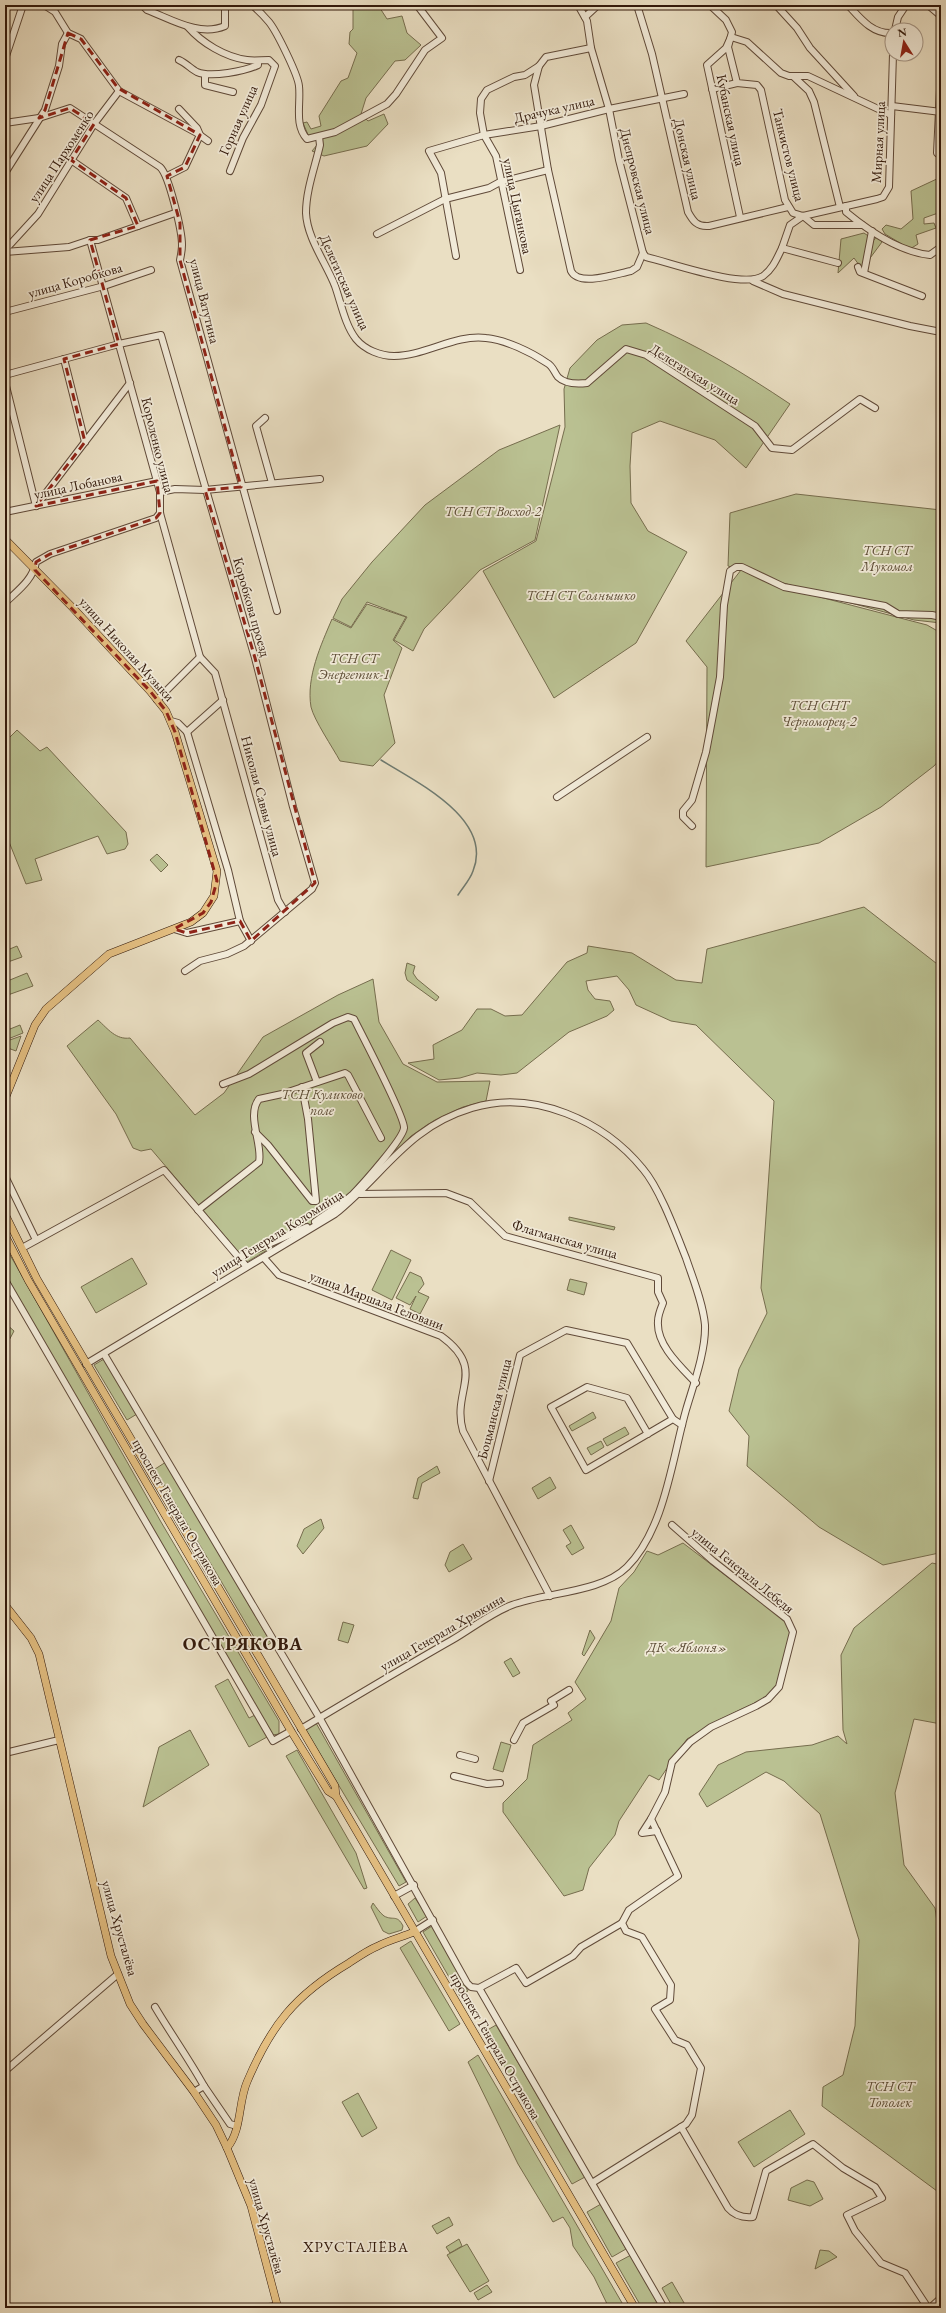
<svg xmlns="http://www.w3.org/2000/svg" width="946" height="2313" font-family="'EB Garamond',serif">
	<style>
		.green { fill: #bac192; stroke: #766d4e }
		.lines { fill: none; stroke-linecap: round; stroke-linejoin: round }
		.stream { stroke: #6f7b71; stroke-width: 1.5 }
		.minor-casing { stroke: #604a39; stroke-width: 8 }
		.major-casing { stroke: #32190b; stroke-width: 8 }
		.minor { stroke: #f1ead8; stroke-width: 6 }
		.major { stroke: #e5c082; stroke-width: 7 }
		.marked { fill: none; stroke: #8f2418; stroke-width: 3; stroke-dasharray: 8 5; stroke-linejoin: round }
		.labels { text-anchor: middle; stroke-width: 3.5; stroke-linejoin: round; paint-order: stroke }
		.street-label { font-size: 14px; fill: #32190b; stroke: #f1ead8 }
		.park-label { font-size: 14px; font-style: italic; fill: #5b4b34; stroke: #f1ead8 }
		.neighbourhood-label { font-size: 15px; letter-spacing: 1px; fill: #32190b; stroke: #f1ead8 }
		.district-label { font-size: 18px; font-weight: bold; letter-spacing: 1px; fill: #32190b; stroke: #f1ead8 }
	</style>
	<rect width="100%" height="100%" fill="#eadfc3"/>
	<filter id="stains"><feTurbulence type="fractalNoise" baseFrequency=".005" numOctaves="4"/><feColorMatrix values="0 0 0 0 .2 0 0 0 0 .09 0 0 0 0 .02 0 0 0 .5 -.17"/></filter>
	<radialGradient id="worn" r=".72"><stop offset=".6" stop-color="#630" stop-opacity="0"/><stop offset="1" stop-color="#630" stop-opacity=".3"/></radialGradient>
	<g class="green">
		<path d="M353,5H378L387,19L402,16L407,33L421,45L405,60L395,61L366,98L361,114L368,121L384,114L388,124L367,146L324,156L312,151L317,145L316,138L309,137L303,123L307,122L311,129L321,126L319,116L341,81L348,78L357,53L349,44L350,32L353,29Z"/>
		<path d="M941,177V212L924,218V224L934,223L936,228L916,235L918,244L910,249L885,234L882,229L886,225L901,229L913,219L911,191Z"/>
		<path d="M864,233L874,240L877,236L882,242L862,269L854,258L838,273L841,239Z"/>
		<path d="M646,323C699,346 742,372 790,404L746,468L715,440L660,421L632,433L630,466L631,503L648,531L687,552L636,643L554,698L483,571L536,541L565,427L564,389L570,368L597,340L622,325Z"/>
		<path d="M560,425L535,540L480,570L424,629L413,651L394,640L407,617L367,602L351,627L333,618L342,599L372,562L425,505L499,450Z"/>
		<path d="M796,494L941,510V623L914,620L851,603L753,574L816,596L927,625L941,633V758L934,766L881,807L819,843L706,867L707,667L686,641L741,570L728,566L730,513Z"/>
		<path d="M367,604L406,617L393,640L402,648L384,695L395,743L373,766L340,761C333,748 314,720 311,707C306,677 321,645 332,619L351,628Z"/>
		<path d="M17,730L40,751L47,747L126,832L128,844L125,849L107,854L98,836L35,859L42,880L26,884L5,832V742Z"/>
		<path d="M157,854L168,865L161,872L150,860Z"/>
		<path d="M864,907L941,967V1555L939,1553L883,1565L819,1527L747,1466L749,1436L729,1411L739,1369L767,1313L761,1288L774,1101L696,1025L671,1021L636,1005L629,990L617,976L586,981L588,990L595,999L610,1001L614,1010L607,1016L569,1032L517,1073L501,1075L477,1073L460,1078L439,1080L408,1063L434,1059L433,1045L462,1030L477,1009H491L505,1016L522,1015L567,962L587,953L588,946L632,953L676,980L702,983L707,949Z"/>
		<path d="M17,946L22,957L5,963V951Z"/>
		<path d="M407,963L415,966L413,973L417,979L439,997L436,1001L407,980L405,973Z"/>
		<path d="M27,973L33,986L5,996V982Z"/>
		<path d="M373,979L379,1022L403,1064L437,1082L490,1081L486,1101L463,1107L435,1120L411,1136L338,1208L247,1262L151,1149L141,1151L133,1148L116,1114L67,1046L98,1020C108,1029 116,1040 130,1038L195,1115L224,1093L263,1037L338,995Z"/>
		<path d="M20,1025L23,1033L8,1039L5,1031Z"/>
		<path d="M21,1036L16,1051L5,1047V1037L7,1041Z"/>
		<path d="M569,1217L615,1227L614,1230L569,1220Z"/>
		<path d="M5,1246L161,1522L279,1721V1734L272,1735L13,1288L5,1272Z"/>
		<path d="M391,1250L411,1260L392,1300L372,1290Z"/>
		<path d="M132,1258L147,1284L96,1313L81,1287Z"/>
		<path d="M410,1272L421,1277L424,1284L418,1292L429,1297L420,1314L410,1309L416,1296L410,1305L396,1298Z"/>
		<path d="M570,1279L587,1283L584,1295L567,1290Z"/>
		<path d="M5,1323L14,1331L6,1346H5Z"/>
		<path d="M104,1359L137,1414L127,1420L94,1365Z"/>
		<path d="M593,1412L596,1418L572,1431L569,1426Z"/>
		<path d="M625,1427L629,1434L607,1446L603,1439Z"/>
		<path d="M601,1441L604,1447L591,1455L587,1448Z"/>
		<path d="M166,1462L271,1643L261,1649L155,1469Z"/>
		<path d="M437,1466L440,1473L422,1483L418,1499L413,1498L418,1478Z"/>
		<path d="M550,1477L556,1488L538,1499L532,1488Z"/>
		<path d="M321,1519L324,1528L303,1554L297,1546L304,1529Z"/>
		<path d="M571,1525L584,1548L572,1555L566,1546L571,1543L563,1530Z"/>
		<path d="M683,1543L784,1620L791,1629L778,1686L765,1698L717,1721L687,1739L659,1780L649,1775L619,1821L615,1835L589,1868L583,1890L564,1896L503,1812V1803L527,1779L533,1745L572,1720L568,1713L586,1699L575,1682L611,1621L619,1588L634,1572L647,1551L658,1555Z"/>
		<path d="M463,1544L472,1559L449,1572L445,1565L450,1552Z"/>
		<path d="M932,1563L941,1565V1724L914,1719L895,1793L904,1865L935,1908L941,1950V2194L822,2106L823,2087L843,2075L855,2026L859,1940L820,1814L784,1781L766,1772L707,1807L699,1794L718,1765L746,1752L812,1745L838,1736L847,1744L843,1730L841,1655L854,1628Z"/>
		<path d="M343,1622L354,1625L348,1643L338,1640Z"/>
		<path d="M590,1630L595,1638L584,1656L582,1654Z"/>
		<path d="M511,1658L520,1673L513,1677L504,1662Z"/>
		<path d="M228,1679L249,1718L255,1715L267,1737L249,1747L215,1686Z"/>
		<path d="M316,1723L406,1882L399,1886L305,1729Z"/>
		<path d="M190,1730L209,1765L143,1807L159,1747Z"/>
		<path d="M501,1742L511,1745L503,1772L493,1769Z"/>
		<path d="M297,1750L356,1853L367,1888L364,1889L286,1756Z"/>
		<path d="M415,1898L427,1916L418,1922L408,1904Z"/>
		<path d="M373,1903C376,1907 380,1913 384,1916C393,1921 397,1914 403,1926L402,1930L389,1934L383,1931L371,1907Z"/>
		<path d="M432,1926L468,1991L460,1996L423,1932Z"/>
		<path d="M411,1941L460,2024L449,2031L400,1948Z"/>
		<path d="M496,2025L585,2177L572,2184L484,2032Z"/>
		<path d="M478,2055L625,2308H609L594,2277L573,2246L570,2228L563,2217L553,2222L518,2164L468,2062Z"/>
		<path d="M358,2093L377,2128L362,2137L342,2102Z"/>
		<path d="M790,2110L805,2134L754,2167L738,2142Z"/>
		<path d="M807,2180L814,2182L823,2199L810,2206L788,2200L791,2188Z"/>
		<path d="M601,2204L626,2249L612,2257L587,2212Z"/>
		<path d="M449,2217L453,2225L437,2234L432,2226Z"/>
		<path d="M459,2239L462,2246L450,2253L446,2247Z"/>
		<path d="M467,2244L489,2281L470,2292L447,2255Z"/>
		<path d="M820,2250L829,2251L837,2257L815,2269Z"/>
		<path d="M631,2255L661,2308H642L616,2263Z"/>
		<path d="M672,2282L687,2308H673L662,2288Z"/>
		<path d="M487,2285L492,2292L478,2300L474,2293Z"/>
	</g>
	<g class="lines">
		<path class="stream" d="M381,760C416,782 494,819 473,871C470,880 463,887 458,895"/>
		<defs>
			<g id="minor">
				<path d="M44,5L55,12L68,33L81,39L119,91L197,133L208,141"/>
				<path d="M142,5L147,10C171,19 199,37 225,26V5"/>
				<path d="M252,5C258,10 264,16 269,22C277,32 298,75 299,86C301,104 294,125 307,139L335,132L387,104L396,94L425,50L442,38L417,5"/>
				<path d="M578,5L587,21L591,48L609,109L619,160L643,253L646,257C672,263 743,289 763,276C773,269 777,258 782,248"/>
				<path d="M637,5L652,54L688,212C693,221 697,227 709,226L788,207"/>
				<path d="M710,5L726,20L732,32L728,47L737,83L757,85L761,90L785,200L793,213L803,216L790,225L782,248L838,263"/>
				<path d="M776,5L797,28L810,48L854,96"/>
				<path d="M848,5C860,18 872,34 892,33"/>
				<path d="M928,5L941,16"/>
				<path d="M585,17L598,5"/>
				<path d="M188,27C202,43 225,57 247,60C254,61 261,60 269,60L275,66L261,105L243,138L230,171"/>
				<path d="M895,30L898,17L906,5"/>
				<path d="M591,48L546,57L539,66L534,85L548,170L571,271C579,287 616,274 631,271L637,267L643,253"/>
				<path d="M5,59L23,5"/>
				<path d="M179,60C186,63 191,69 197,72C211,78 245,71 258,65V61"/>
				<path d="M941,69L937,153L941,156"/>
				<path d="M205,75V85L233,92"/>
				<path d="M794,77L809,91L814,102L840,207"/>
				<path d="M712,89L737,83"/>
				<path d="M892,106L941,112"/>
				<path d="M5,123L39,118L70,108L160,167C169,175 182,231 182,245C182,250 181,255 180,260L277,611"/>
				<path d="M319,137L320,145C315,167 306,190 306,213C307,238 326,263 335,286C341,303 345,325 356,339C365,350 381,356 394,356C425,356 455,334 486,338C506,340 531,352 547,363C553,366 554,372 558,377C565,384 578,384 587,383L626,349L646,355L755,426L772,448L792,450L860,399L875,408"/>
				<path d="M71,160L126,198L138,226"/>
				<path d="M5,173L45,110L59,66L62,44L68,33"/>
				<path d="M167,176L185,167L200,135L197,128L179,109"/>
				<path d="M846,206V212C869,231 900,252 930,255L941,247"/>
				<path d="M803,216L877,199L883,197L889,187L893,54"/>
				<path d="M803,216L814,225H862"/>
				<path d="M740,217L707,65L726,48L731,37L747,42L781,73L789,76H808L891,115"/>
				<path d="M377,234L445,199L489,188L500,182L548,170"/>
				<path d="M90,240L160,492V513L200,657L215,673L278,900L285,912"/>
				<path d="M5,250L38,214L94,124L119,91"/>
				<path d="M5,252L69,247L90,240H98L175,213"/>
				<path d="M456,256L441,173L429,151L484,135L541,126L609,109L684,94"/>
				<path d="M858,267L860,272L922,296"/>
				<path d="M520,270L496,156L484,135L480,113L481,99L487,90L514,77L525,75L539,66"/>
				<path d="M864,273L872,231"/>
				<path d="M753,281L783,294L910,326L941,332"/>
				<path d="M5,312L104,286L151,270"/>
				<path d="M64,359L85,442"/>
				<path d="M5,375L119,344L161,335L255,658L293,807L315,883L312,889L244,946L227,954L200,961L185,971"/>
				<path d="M5,382L36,506"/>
				<path d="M265,418L256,426L272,483"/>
				<path d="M160,492L175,489L205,490L320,479"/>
				<path d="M36,506L130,383"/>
				<path d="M5,512L157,481"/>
				<path d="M5,603C17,591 33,580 36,562L50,554L156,518L160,513"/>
				<path d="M157,700L200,657"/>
				<path d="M171,721L178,723L187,732L228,870L240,921L251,941"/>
				<path d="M187,732L223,700"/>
				<path d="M557,797L647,737"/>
				<path d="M692,826L683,817V811L692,800L706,752L713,715L720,677L724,605L730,571L736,567H742L784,587L885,606L898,614L932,615L941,617"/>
				<path d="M174,929L187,933L240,921"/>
				<path d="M317,1082L306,1053L320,1042"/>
				<path d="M223,1084L249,1074L333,1023L348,1017L354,1019C362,1035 405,1117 404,1128C403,1139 362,1185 352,1195C341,1205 327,1213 315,1222"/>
				<path d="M255,1132L268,1145L312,1201H316L308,1119L302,1087"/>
				<path d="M5,1176L36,1240"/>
				<path d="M360,1194L446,1193L470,1202L505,1236L658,1278V1292L663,1303C661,1308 658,1315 658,1321C656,1345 681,1367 696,1383"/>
				<path d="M198,1210L259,1162C263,1145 246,1115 259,1099L282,1094L345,1073L348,1075L381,1138"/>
				<path d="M22,1248L164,1170L246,1266"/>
				<path d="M239,1257L307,1227"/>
				<path d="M264,1258L279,1275L441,1336C488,1370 451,1390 463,1431L550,1596"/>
				<path d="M5,1280L273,1741L291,1731"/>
				<path d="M104,1354L319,1717L467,1983L471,1987L479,1988L664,2308"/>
				<path d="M86,1364L335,1214C385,1174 406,1128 472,1108C534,1089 604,1121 643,1169C660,1189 676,1233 686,1258C693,1279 703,1303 705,1325C706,1351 693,1386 686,1410C672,1459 665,1529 627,1567C601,1593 546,1592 512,1605C491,1613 471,1629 452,1640C401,1669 351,1699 301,1729"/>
				<path d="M648,1434L627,1398L587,1387L551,1407L586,1470L673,1419L682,1425"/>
				<path d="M489,1481L520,1355L566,1330L627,1343L673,1419"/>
				<path d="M514,1740L523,1723L554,1705L551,1701L569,1690"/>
				<path d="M5,1753L59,1740"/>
				<path d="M460,1755L475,1759"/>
				<path d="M454,1776L487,1784L500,1783"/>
				<path d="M651,1819L642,1833L657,1831"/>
				<path d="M394,1896L414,1885"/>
				<path d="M414,1932L433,1920"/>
				<path d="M479,1988L516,1968L526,1983L573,1956L581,1947L622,1923"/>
				<path d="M155,2007C171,2034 189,2059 204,2086L194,2092"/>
				<path d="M5,2071L118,1974"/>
				<path d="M204,2086L230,2124L237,2126"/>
				<path d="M681,2127L728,2208C734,2215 743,2218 753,2217L766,2171L813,2144L843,2168L875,2187L882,2198L847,2215L855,2231L881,2263L905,2273L928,2308"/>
				<path d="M592,2183L686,2124L692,2115L701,2068L687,2045L675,2040L655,2009L670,2000L671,1985L642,1937L626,1931L622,1923L629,1910L678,1876L651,1819L665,1792L672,1762L690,1742L711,1727L756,1706L768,1699L779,1687L793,1632L787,1619L713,1561L672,1525"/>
				<path d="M930,2308L941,2298"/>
			</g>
			<g id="major">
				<path d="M5,539L73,608L150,691L166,711L175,732L217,871L214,896L203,913L191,922L109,954L46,1009L35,1025L5,1099"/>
				<path d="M5,1214L37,1279L335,1786L336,1796L635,2308"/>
				<path d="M5,1235L28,1280L291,1731L328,1791L336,1796"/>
				<path d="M5,1605L31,1638L39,1654L111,1956L130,2004L143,2024L194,2092L216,2125L227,2148L251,2206L278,2308"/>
				<path d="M227,2148C242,2130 238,2103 247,2082C271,2025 295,1995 349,1963C358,1957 368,1950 378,1946C389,1940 402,1937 414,1932"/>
				<path d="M261,2308L277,2306"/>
			</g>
		</defs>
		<use href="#minor" class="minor-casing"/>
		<use href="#major" class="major-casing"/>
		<use href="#minor" class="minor"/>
		<use href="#major" class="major"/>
	</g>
	<path class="marked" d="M68,33L81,39L118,88L200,135L185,167L167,176L180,223V260L241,487L205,490L255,658L315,883L251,941L240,921L187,933L174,929L203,913L211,902L217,881L175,732L166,711L150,691L35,570L36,562L50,554L156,518L160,513L157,481L36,506L85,442L64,359L119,344L90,240L138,226L126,198L71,160L94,124L70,108L39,118L45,110Z"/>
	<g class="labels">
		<g class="street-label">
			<text transform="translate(554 109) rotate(-13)" y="5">Драчука улица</text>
			<text transform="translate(238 120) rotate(-66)" y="5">Горная улица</text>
			<text transform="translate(731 120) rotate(78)" y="5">Кубанская улица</text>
			<text transform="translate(878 142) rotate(-87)" y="5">Мирная улица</text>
			<text transform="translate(789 155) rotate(76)" y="5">Танкистов улица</text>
			<text transform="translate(61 156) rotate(-57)" y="5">улица Пархоменко</text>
			<text transform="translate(688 159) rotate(77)" y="5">Донская улица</text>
			<text transform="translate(638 181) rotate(76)" y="5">Днепровская улица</text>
			<text transform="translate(518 206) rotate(78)" y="5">улица Цыганкова</text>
			<text transform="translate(75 280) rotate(-16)" y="5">улица Коробкова</text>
			<text transform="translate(345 282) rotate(66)" y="5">Делегатская улица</text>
			<text transform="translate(205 301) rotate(76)" y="5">улица Ватутина</text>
			<text transform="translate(695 374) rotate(32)" y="5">Делегатская улица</text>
			<text transform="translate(158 445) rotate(76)" y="5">Короленко улица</text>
			<text transform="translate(78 485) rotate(-12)" y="5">улица Лобанова</text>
			<text transform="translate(252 607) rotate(74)" y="5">Коробкова проезд</text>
			<text transform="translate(127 649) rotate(48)" y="5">улица Николая Музыки</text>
			<text transform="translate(262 796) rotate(75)" y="5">Николая Саввы улица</text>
			<text transform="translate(277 1233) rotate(-32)" y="5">улица Генерала Коломийца</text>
			<text transform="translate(565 1239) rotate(16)" y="5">Флагманская улица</text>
			<text transform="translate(377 1300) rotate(21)" y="5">улица Маршала Геловани</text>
			<text transform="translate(494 1409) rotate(-76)" y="5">Боцманская улица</text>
			<text transform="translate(178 1512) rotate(60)" y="5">проспект Генерала Острякова</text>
			<text transform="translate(743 1570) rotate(39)" y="5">улица Генерала Лебедя</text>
			<text transform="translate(442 1632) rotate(-30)" y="5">улица Генерала Хрюкина</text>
			<text transform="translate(120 1928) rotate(74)" y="5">улица Хрусталёва</text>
			<text transform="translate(496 2046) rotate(60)" y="5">проспект Генерала Острякова</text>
			<text transform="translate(267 2226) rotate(74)" y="5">улица Хрусталёва</text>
		</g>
		<g class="park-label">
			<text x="493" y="516">ТСН СТ Восход-2</text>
			<text x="887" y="555">ТСН СТ<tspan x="887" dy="16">Мукомол</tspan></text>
			<text x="581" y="600">ТСН СТ Солнышко</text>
			<text x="354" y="663">ТСН СТ<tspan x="354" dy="16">Энергетик-1</tspan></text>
			<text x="819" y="710">ТСН СНТ<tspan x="819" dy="16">Черноморец-2</tspan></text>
			<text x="322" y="1099">ТСН Куликово<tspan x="322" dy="16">поле</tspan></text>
			<text x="687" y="1652">ДК «Яблоня»</text>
			<text x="890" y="2091">ТСН СТ<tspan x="890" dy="16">Тополек</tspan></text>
		</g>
		<g class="neighbourhood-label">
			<text x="356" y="2252">ХРУСТАЛЁВА</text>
		</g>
		<g class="district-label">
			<text x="243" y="1650">ОСТРЯКОВА</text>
		</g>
	</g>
	<rect width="946" height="2313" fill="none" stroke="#eadfc3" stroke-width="20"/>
	<rect x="6" y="6" width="934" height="2301" fill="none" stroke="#32190b" stroke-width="2"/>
	<rect x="10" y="10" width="926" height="2293" fill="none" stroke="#32190b"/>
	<g transform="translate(904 42) rotate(349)"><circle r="19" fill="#f1ead8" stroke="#a59686"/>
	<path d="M0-3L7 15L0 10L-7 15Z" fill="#8f2418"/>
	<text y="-6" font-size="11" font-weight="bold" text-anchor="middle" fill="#32190b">N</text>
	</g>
	<rect width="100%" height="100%" filter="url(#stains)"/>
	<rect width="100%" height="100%" fill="url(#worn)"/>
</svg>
